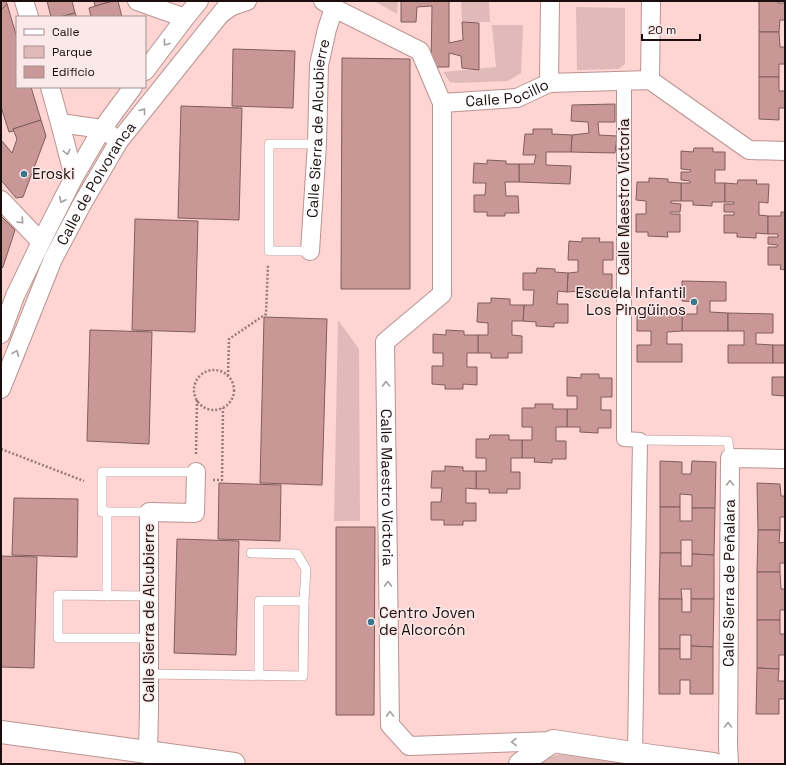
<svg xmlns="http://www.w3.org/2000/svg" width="786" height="765" font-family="'Space Grotesk',sans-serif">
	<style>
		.green { fill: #dfbab9 }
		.building { fill: #c99896; stroke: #805d5b }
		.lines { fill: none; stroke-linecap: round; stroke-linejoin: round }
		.service-casing { stroke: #b99391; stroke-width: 10 }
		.pedestrian-casing { stroke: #b99391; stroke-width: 16 }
		.minor-casing { stroke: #b99391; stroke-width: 20 }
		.tertiary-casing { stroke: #b99391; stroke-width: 24 }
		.path { stroke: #977a79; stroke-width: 2.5; stroke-dasharray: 2 2; stroke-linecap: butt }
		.service { stroke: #fff; stroke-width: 9 }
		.pedestrian { stroke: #fff; stroke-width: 14 }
		.minor { stroke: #fff; stroke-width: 18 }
		.tertiary { stroke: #fff; stroke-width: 22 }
		.oneway { stroke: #a49f9e }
		.poi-dot { fill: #3a778e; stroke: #fae9e8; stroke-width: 1.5 }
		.labels { text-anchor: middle; stroke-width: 3; stroke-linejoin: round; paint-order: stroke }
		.street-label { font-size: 15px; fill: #1b0e0d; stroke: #fae9e8 }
		.poi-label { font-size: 15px; fill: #1b0e0d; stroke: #fae9e8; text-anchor: start }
	</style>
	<rect width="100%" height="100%" fill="#fed5d3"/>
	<g class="green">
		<path d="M373,1H398L397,14L374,1Z"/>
		<path d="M461,1H489L490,22H462Z"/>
		<path d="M576,7L625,8V64L618,69L577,70Z"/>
		<path d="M492,25H523L521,73L508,81L457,83L450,82L443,72L496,67Z"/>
		<path d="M338,320L359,349L360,521H334Z"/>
		<path d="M561,754L639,764H537L552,756Z"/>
	</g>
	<g class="building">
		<path d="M1,1H6L7,4L1,10Z"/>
		<path d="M47,1H72L75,13L60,17H51Z"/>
		<path d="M94,1H113L95,6Z"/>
		<path d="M113,1H118L122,17H91L89,8Z"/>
		<path d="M401,1H449V43L463,40L462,22L479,23V70L462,68L461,56L449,53V67H431L432,6L417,7L416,22H401Z"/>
		<path d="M759,1H778V3H785V20H780L779,32H759Z"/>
		<path d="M7,4L17,38V87H31L41,120L13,129L14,131L9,132L1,107V10Z"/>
		<path d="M75,13L77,17H60Z"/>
		<path d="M759,32H779L780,47H785V64H779V77H759Z"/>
		<path d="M233,49L295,51L293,108L232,106Z"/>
		<path d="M342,58L410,59V289H341Z"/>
		<path d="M759,77H779V91H785V108H779V120L759,119Z"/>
		<path d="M615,104V122H598L599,135L617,136L615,153L571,152L572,135L589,133L588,122L571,121L572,105Z"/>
		<path d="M181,106L242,108L239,220L178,218Z"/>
		<path d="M41,120L46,136L23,197L16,198L1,180V142L2,141L12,153L17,139L13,129Z"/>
		<path d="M533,129H552V134L572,135L571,152H546V165L571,166L570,184L519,182V164H534L536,155H523L525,134H533Z"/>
		<path d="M694,148H713V152H725V170H715V183H725V202H712V206L693,205V201H681V183H690V181L681,180V172H690L691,170L681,169V151L693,152Z"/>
		<path d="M487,160L506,161V164H519V182H505L506,196H518L519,213H505V216H487V212H474V195H485L486,183H473L474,163L487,164Z"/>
		<path d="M649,178L668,179V182L681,183V201H671V203L681,204L680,212H670L671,214H680V232H667L668,237L648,236V232H636V214H646V201L636,200L637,182H649Z"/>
		<path d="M738,180H757L756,184H769L768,203L759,202V215L768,216V234L756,233V238L737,237V233H724V215H734V212H724V204H734V202H725V183L737,184Z"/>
		<path d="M781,212H785V270L780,269L781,265H768V247H777L778,245L768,244V237H778V234H768V216H781Z"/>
		<path d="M1,216L15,230L3,267L1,269Z"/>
		<path d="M135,219L198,221L195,332L132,330Z"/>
		<path d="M582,238H600L599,242H613V260H603V274H612V292H599V296H580L581,291L567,292L568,273L578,272V260H568L569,241L582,242Z"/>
		<path d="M537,268L555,269V272L568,273L567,292L558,291L557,304H568V323H554V327L536,326V322L523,321L524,305H533L534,290H523V273H536Z"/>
		<path d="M682,281L726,282V301H710V312L728,313V331H682V314H697V302L682,301Z"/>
		<path d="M491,298L510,299V305H524L523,321H512V335L522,336V353H508V358H491V353H478V335H488V323L477,322L478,303H491Z"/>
		<path d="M637,313L682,314V331L667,332V344H682V362H637V345H651V331H637Z"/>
		<path d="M728,313L773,314V333H756V344L773,345V363H728V345H744V331H728Z"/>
		<path d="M264,317L327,319L322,485L260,483Z"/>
		<path d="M90,330L152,332L149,444L87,441Z"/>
		<path d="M446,330L464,331V335H478V353H467V367H477V385L463,384V389H445V385L432,384V366H443V353H433V334L446,335Z"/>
		<rect x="773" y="345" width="12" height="18"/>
		<path d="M581,374H599V378H612V397H601V410H611V428H598V433L580,432V427H567V409H577V396H567V377L581,378Z"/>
		<path d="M772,377H785V396L772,395Z"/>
		<path d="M535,404H553V409H567V427H556V441H566V459H552V463L534,462L535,458H522V440H532V427H522V408H535Z"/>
		<path d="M490,435H509V440H522V458H511V472H520V489H507V493H489V489H476V471H486V458H476V439H489Z"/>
		<path d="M660,461L682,462V474H691L692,461L716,462L715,508H692V495L680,494V507H660Z"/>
		<path d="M445,466L463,467V471H476V489L466,488V503H476V521H463V525H444V520H431V502H441L442,488H431L432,471H445Z"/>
		<path d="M219,483L281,485L280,541L218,539Z"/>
		<path d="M757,483L780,484L781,496H785V517H780V530H758Z"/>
		<path d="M14,498L78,499L77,557L12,555Z"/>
		<path d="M660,507H680V521H692V508H715L714,555L692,554V540H681V553H660Z"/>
		<path d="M336,527H375L374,715H336Z"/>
		<path d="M758,530H780L779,543L785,542V563H780V572H757Z"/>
		<path d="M177,539L239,541L236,655L174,653Z"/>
		<path d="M660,553H681V566H692V554L714,555V599H691V589H681L682,599H659Z"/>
		<path d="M1,556L37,557L34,668L1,667Z"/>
		<path d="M757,572H780L781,589H785V610H780V620H757Z"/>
		<path d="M659,599H682V612H691V599H714L713,647L691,646V635H680V649H659Z"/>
		<path d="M757,620H780V634H785V655H779V669L757,668Z"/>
		<path d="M691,646L713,647V694H690V680H680V694H659V649H680V659H691Z"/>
		<path d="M757,668L779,669L778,681H785V699H779V714H756Z"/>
	</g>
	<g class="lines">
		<defs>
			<g id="service">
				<path d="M310,251H269V144H317"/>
				<path d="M640,440L728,441L730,458"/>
				<path d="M149,512H102V472H196"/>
				<path d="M251,553L297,554L306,569L304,601"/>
				<path d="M107,596V512"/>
				<path d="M148,596L58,595V638H148"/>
				<path d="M148,674L303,676L304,601H259V675"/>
			</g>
			<path id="pedestrian" d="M624,80V439L640,440L635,753"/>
			<g id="minor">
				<path d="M24,1L29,17"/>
				<path d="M137,1L185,18"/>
				<path id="s1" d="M323,1L334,8L420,51L442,103L517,98L549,83L650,80L749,150L785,151"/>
				<path d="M222,13L232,6L247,1"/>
				<path d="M145,71L185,18L199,1"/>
				<path d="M650,80L651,1"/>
				<path d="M549,83L550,1"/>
				<path d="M50,87L60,123L74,177"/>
				<path id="s2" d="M442,103V294L385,342L390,725L409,746L553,741"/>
				<path d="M60,123L102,129L111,135"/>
				<path d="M1,200L41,242"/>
				<path id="s3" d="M310,251L317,144L319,65L327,29L334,8"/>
				<path d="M1,334L15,296L41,242L74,177L102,129L133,87"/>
				<path id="s4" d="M1,389L53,259L82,204L119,141L231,1"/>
				<path d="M148,752L149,710V512L195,513L196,472"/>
				<path id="s5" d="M729,764L728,745L730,458L785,459"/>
			</g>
			<g id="tertiary">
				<path d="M1,732L234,764"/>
				<path d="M520,764L553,741L652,756L713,764"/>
			</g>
		</defs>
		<use href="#service" class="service-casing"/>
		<use href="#pedestrian" class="pedestrian-casing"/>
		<use href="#minor" class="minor-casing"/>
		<use href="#tertiary" class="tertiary-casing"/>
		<g class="path">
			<circle cx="214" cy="390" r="20"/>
			<path d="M228,376L229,339L266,314L268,265"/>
			<path d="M1,449L84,481"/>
			<path d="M196,454L197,399"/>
			<path d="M213,480H222L223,408"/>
		</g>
		<use href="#service" class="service"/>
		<use href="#pedestrian" class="pedestrian"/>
		<use href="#minor" class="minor"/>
		<use href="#tertiary" class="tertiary"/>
	</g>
	<defs><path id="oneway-chevron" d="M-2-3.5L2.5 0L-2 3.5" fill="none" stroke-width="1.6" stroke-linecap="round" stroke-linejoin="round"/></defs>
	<g class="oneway">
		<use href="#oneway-chevron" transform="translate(166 43) rotate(127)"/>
		<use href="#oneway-chevron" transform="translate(143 111) rotate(-52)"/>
		<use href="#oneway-chevron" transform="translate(67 152) rotate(76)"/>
		<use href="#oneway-chevron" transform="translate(62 200) rotate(117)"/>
		<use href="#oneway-chevron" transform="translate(21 221) rotate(47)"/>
		<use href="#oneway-chevron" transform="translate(16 353) rotate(-68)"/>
		<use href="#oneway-chevron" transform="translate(386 384) rotate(-91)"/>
		<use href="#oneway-chevron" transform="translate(730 483) rotate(-90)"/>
		<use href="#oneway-chevron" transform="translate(388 584) rotate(-91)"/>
		<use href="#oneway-chevron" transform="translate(390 714) rotate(-91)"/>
		<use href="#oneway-chevron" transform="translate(728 725) rotate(-90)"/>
		<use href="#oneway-chevron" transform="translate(514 742) rotate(178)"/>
	</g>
	<g class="poi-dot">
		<circle cx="24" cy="174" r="4"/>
		<circle cx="694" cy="302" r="4"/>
		<circle cx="371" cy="622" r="4"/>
	</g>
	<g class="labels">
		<g class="street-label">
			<text dy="5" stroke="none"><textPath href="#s1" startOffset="232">Calle Pocillo</textPath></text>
			<text dy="5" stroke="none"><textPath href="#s3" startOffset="123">Calle Sierra de Alcubierre</textPath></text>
			<text dy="5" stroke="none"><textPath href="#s4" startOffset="227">Calle de Polvoranca</textPath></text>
			<text transform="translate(624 197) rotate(-90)" y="5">Calle Maestro Victoria</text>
			<text dy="5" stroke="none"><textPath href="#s2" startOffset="411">Calle Maestro Victoria</textPath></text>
			<text dy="5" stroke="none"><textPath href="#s5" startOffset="181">Calle Sierra de Peñalara</textPath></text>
			<text transform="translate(149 613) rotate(-90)" y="5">Calle Sierra de Alcubierre</text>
		</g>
		<g class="poi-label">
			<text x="32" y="179">Eroski</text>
			<text x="686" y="298" text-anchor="end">Escuela Infantil<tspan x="686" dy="17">Los Pingüinos</tspan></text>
			<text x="379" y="618">Centro Joven<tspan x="379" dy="17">de Alcorcón</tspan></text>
		</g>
	</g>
	<rect width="786" height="765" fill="none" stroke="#1b0e0d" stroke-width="4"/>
	<rect x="16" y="16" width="130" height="72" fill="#fae9e8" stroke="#a19190"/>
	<rect x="24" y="29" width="20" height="6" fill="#ffffff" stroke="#a19190"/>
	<text x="52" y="36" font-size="12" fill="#1b0e0d">Calle</text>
	<rect x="24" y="46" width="20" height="12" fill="#dfbab9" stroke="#a19190"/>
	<text x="52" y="56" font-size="12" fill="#1b0e0d">Parque</text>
	<rect x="24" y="66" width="20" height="12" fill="#c99896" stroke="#a19190"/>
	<text x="52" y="76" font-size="12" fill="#1b0e0d">Edificio</text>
	<path d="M642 34v6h58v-6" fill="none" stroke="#1b0e0d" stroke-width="2"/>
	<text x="648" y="34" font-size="12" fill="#1b0e0d" stroke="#fae9e8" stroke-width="3" paint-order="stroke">20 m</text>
</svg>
